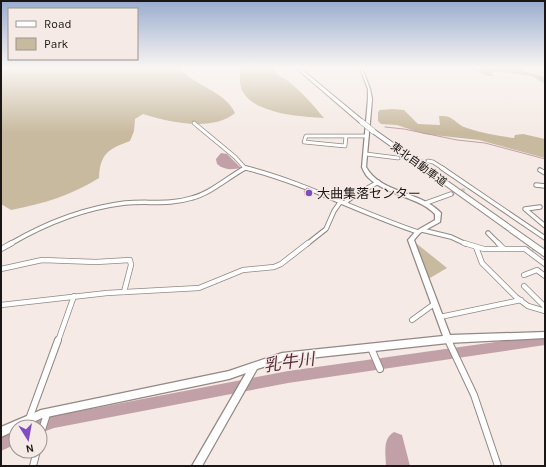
<svg xmlns="http://www.w3.org/2000/svg" width="546" height="467" font-family="Karla,'Noto Sans JP',sans-serif">
	<style>
		.green { fill: #c8ba9f }
		.water { fill: #c2a0a8 }
		.lines { fill: none; stroke-linecap: round; stroke-linejoin: round }
		.stream { stroke: #c2a0a8; stroke-width: 1 }
		.river { fill: #c2a0a8; fill-rule: evenodd }
		.street-tunnel-far2 { stroke: #d4cac6; stroke-width: 3; stroke-dasharray: 3 1.5; stroke-linecap: butt }
		.street-tunnel-far1 { stroke: #d4cac6; stroke-width: 3.5; stroke-dasharray: 3.5 2; stroke-linecap: butt }
		.street-tunnel { stroke: #d4cac6; stroke-width: 4.5; stroke-dasharray: 4.5 2.5; stroke-linecap: butt }
		.street-far4-casing { stroke: #938884; stroke-width: 3 }
		.street-far3-casing { stroke: #938884; stroke-width: 4.5 }
		.street-far2-casing { stroke: #938884; stroke-width: 5.5 }
		.street-far1-casing { stroke: #938884; stroke-width: 6 }
		.street-casing { stroke: #938884; stroke-width: 8 }
		.secondary-casing { stroke: #938884; stroke-width: 2.5 }
		.highway-casing { stroke: #938884; stroke-width: 2 }
		.street-far4 { stroke: #fff; stroke-width: 2 }
		.street-far3 { stroke: #fff; stroke-width: 3 }
		.street-far2 { stroke: #fff; stroke-width: 3.5 }
		.street-far1 { stroke: #fff; stroke-width: 4.5 }
		.street { stroke: #fff; stroke-width: 6 }
		.secondary { fill: #fff; fill-rule: evenodd }
		.highway { fill: #fff; fill-rule: evenodd }
		.highway-bridge-casing { stroke: #938884; stroke-width: 6; stroke-linecap: butt }
		.highway-bridge { stroke: #fff; stroke-width: 5 }
		.wall { fill: #d0b0af }
		.shaded-wall { fill: #a9908e }
		.building { fill: #f2cdcb; stroke: #a9908e }
		.poi-dot { fill: #7e4cc4; stroke: #f5eae5; stroke-width: 1.5 }
		.labels { text-anchor: middle; stroke-width: 3; stroke-linejoin: round; paint-order: stroke }
		.far-street-label { font-size: 11px; fill: #1a1615; stroke: #f5eae5 }
		.poi-label { font-size: 13px; fill: #1a1615; stroke: #f5eae5; text-anchor: start }
		.near-water-label { font-size: 17px; font-style: italic; fill: #5c2c3b; stroke: #f5eae5 }
	</style>
	<rect width="100%" height="100%" fill="#f5eae5"/>
	<g class="green">
		<path d="M1,68H180C195,87 224,90 235,113C213,132 168,122 143,114L135,119L134,131L130,141C108,149 100,154 99,178C72,195 43,204 11,210L1,204Z"/>
		<path d="M241,68H273C276,75 283,77 289,82C302,92 313,105 324,118C300,117 238,113 240,79C240,75 239,72 241,68Z"/>
		<path d="M468,68H515L545,77V84L532,76L492,71L493,76H488Z"/>
		<path d="M393,109L404,110L418,124L440,125L439,116C455,115 454,124 467,128C482,133 498,136 514,138L515,135L523,134L545,139V158L479,140L424,134L397,125L381,124L378,121V112L380,110Z"/>
		<path d="M417,244L447,268L430,278L428,277L415,246Z"/>
	</g>
	<g class="water">
		<path d="M221,153L227,154L241,168C232,170 224,170 217,164L216,159Z"/>
		<path d="M394,432L402,435L410,466H386C386,454 382,439 394,432Z"/>
	</g>
	<g class="lines">
		<path class="stream" d="M385,127L404,129L457,140L485,143L545,159"/>
		<g class="river">
			<path d="M545,335V345L288,383L54,428L40,433V427H34L35,422L54,416L288,371Z"/>
			<path d="M16,430V444L1,451V437Z"/>
		</g>
		<path class="street-tunnel-far2" d="M398,158L428,161"/>
		<path class="street-tunnel-far1" d="M451,194L466,189"/>
		<path class="street-tunnel" d="M525,249H545"/>
		<defs>
			<path id="street-far4" d="M535,69L545,72"/>
			<g id="street-far3">
				<path d="M194,123L235,157L245,168L250,169"/>
				<path d="M346,136L345,146L304,142L306,136H367"/>
				<path d="M366,154L398,158"/>
				<path d="M428,161L433,162L444,169"/>
				<path d="M243,169L245,168"/>
			</g>
			<g id="street-far2">
				<path d="M246,168C306,183 360,213 418,232"/>
				<path d="M442,168L545,238"/>
				<path d="M540,170L545,173"/>
				<path d="M536,185L545,186"/>
				<path d="M345,203C351,196 369,188 378,182"/>
				<path d="M426,203L451,194"/>
				<path d="M540,207L525,209L545,226"/>
				<path d="M422,230L451,237L466,244"/>
				<path d="M488,233L499,244"/>
				<path d="M10,244C46,223 84,208 125,203C147,201 170,205 192,198C211,193 227,178 245,168"/>
				<path d="M307,244L326,229L334,211L341,201"/>
			</g>
			<g id="street-far1">
				<path d="M464,243L484,249H525L545,264"/>
				<path d="M498,243L504,249"/>
				<path d="M476,247L482,263L516,297L528,306L545,311"/>
				<path d="M1,249L12,243"/>
				<path d="M1,269L42,260L96,262L130,260L131,265L124,292"/>
				<path d="M524,275L537,270L545,276"/>
				<path d="M524,286L545,307"/>
				<path d="M1,305L107,293L199,288L243,270L274,267L281,264L308,243"/>
				<path d="M440,317L521,300"/>
				<path d="M412,320L434,304"/>
				<path d="M448,339L449,341"/>
				<path d="M58,341L74,296"/>
			</g>
			<g id="street">
				<path d="M448,340L474,395L498,466"/>
				<path d="M371,348L380,369"/>
				<path d="M29,419L58,340"/>
				<path d="M40,436L47,414"/>
				<path d="M33,466L37,451"/>
			</g>
			<path id="secondary" d="M360,68H362L370,89L372,99L366,167C381,194 421,191 441,213L440,222L420,233L414,240L450,335L545,332V338L448,343L282,361L257,369L202,466H192L246,373L229,379L42,418L22,427H16V430L1,437V427L41,410L229,371L282,353L443,336L408,240L416,231L435,220V214C430,209 424,205 417,202C402,195 377,189 366,175C365,173 363,170 362,167L368,99V89Z"/>
			<g id="highway">
				<path d="M296,68H300L364,121V123H360Z"/>
				<path d="M371,130H375L545,250V257L371,132Z"/>
			</g>
		</defs>
		<use href="#street-far4" class="street-far4-casing"/>
		<use href="#street-far3" class="street-far3-casing"/>
		<use href="#street-far2" class="street-far2-casing"/>
		<use href="#street-far1" class="street-far1-casing"/>
		<use href="#street" class="street-casing"/>
		<use href="#secondary" class="secondary-casing"/>
		<use href="#highway" class="highway-casing"/>
		<use href="#street-far4" class="street-far4"/>
		<use href="#street-far3" class="street-far3"/>
		<use href="#street-far2" class="street-far2"/>
		<use href="#street-far1" class="street-far1"/>
		<use href="#street" class="street"/>
		<use href="#secondary" class="secondary"/>
		<use href="#highway" class="highway"/>
		<defs>
			<path id="highway-bridge" d="M362,122L373,131"/>
		</defs>
		<use href="#highway-bridge" class="highway-bridge-casing"/>
		<use href="#highway-bridge" class="highway-bridge"/>
	</g>
	<path class="wall" d="M304,192L312,193L309,197L304,195Z"/>
	<path class="shaded-wall" d="M312,190V193L309,197V194Z"/>
	<path class="building" d="M307,188L312,190L309,194L304,192Z"/>
	<linearGradient id="sky" x2="0" y2="1"><stop stop-color="#99acce"/><stop offset="0.51" stop-color="#faf6f3"/><stop offset="1" stop-color="#faf6f3" stop-opacity="0"/></linearGradient>
	<rect width="546" height="133" fill="url(#sky)"/>
	<circle class="poi-dot" cx="309" cy="193" r="4"/>
	<g class="labels">
		<g class="far-street-label">
			<text transform="translate(419 164) rotate(36)" y="4">東北自動車道</text>
		</g>
		<g class="poi-label">
			<text x="317" y="198">大曲集落センター</text>
		</g>
		<g class="near-water-label">
			<text transform="translate(289 362) rotate(-8)" y="6">乳牛川</text>
		</g>
	</g>
	<rect width="546" height="467" fill="none" stroke="#1a1615" stroke-width="4"/>
	<rect x="8" y="8" width="130" height="52" fill="#f5eae5" stroke="#9d9592"/>
	<rect x="16" y="21" width="20" height="6" fill="#ffffff" stroke="#9d9592"/>
	<text x="44" y="28" font-size="12" fill="#1a1615">Road</text>
	<rect x="16" y="38" width="20" height="12" fill="#c8ba9f" stroke="#9d9592"/>
	<text x="44" y="48" font-size="12" fill="#1a1615">Park</text>
	<g transform="translate(28 439) rotate(169)"><circle r="19" fill="#f5eae5" stroke="#9d9592"/>
	<path d="M0-3L7 15L0 10L-7 15Z" fill="#7e4cc4"/>
	<text y="-6" font-size="11" font-weight="bold" text-anchor="middle" fill="#1a1615">N</text>
	</g>
</svg>
